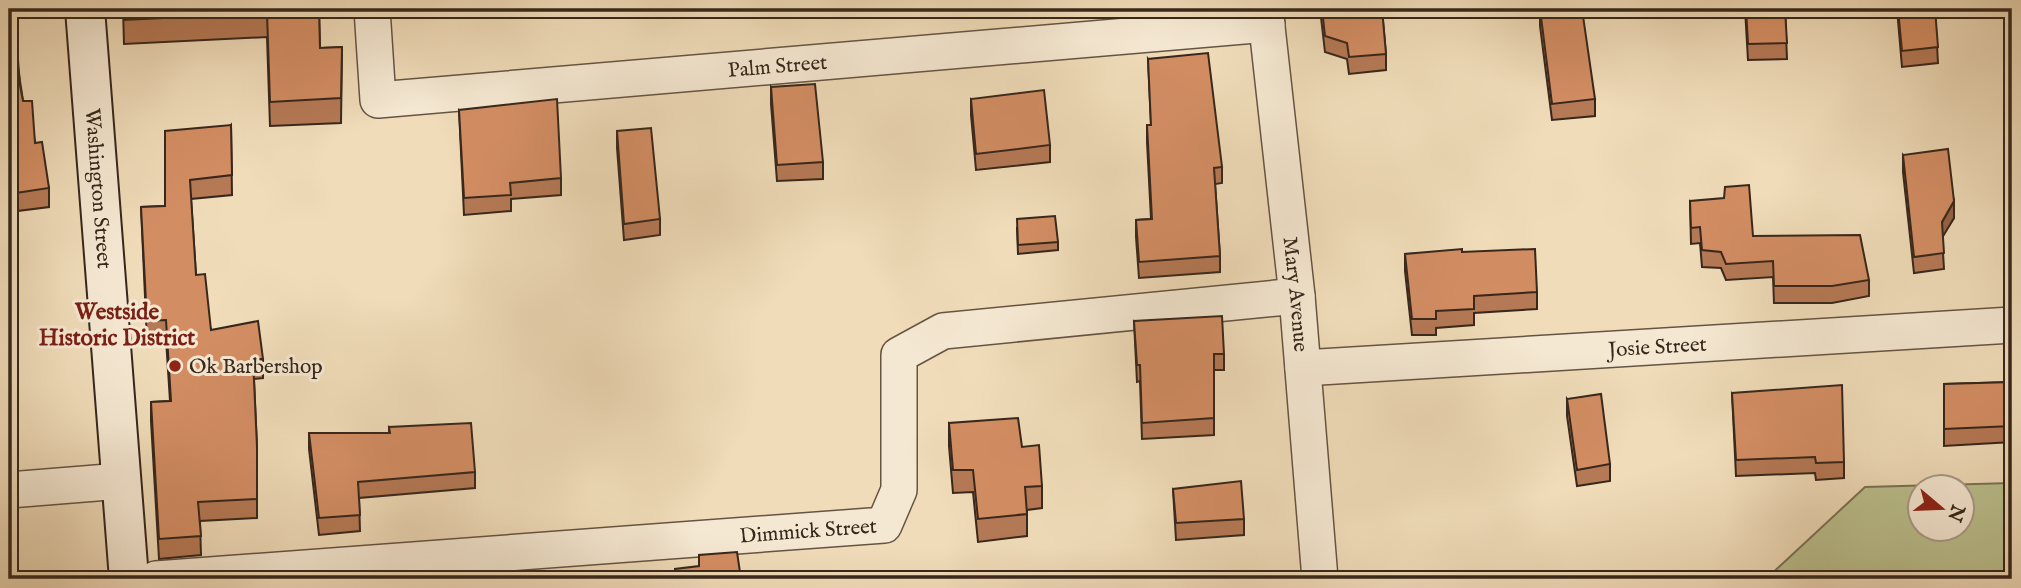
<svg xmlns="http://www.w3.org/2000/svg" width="2021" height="588" font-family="'IM FELL English',serif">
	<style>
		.green { fill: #bbc08e; stroke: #797455; stroke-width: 2; fill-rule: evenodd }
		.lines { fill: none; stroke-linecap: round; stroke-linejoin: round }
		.street-casing { stroke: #655443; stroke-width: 38 }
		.secondary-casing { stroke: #37271c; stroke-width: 42 }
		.street { stroke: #f5e8d2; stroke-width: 35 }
		.secondary { stroke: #f5e8d2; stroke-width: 38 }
		.wall { fill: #b57955; stroke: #37271c; stroke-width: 2 }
		.shaded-wall { fill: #946345; stroke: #37271c; stroke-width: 2 }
		.building { fill: #d38d63; stroke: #37271c; stroke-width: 2 }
		.poi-dot { fill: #8f2418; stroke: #f5e8d2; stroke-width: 2.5 }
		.labels { text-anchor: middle; stroke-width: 6; stroke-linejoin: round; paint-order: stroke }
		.street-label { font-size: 21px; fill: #37271c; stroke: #f5e8d2 }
		.poi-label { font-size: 21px; fill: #37271c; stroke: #f5e8d2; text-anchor: start }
		.neighbourhood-label { font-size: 23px; font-weight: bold; fill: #7a1f14; stroke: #f5e8d2 }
	</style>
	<rect width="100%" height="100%" fill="#f0dcb9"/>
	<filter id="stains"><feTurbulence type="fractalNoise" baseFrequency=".00286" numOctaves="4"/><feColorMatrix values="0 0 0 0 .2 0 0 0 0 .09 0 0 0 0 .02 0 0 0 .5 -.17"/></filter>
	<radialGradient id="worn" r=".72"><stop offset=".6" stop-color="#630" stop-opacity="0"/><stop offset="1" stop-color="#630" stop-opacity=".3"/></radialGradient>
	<path class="green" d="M2012,483V579H1766L1865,487ZM1920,486H1962V528H1920Z"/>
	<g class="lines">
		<defs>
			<g id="street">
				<path id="s1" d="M372,9L378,100L1267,24"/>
				<path id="s2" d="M1265,9L1297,296L1320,579"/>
				<path id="s3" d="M1303,368L2012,325"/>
				<path d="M9,490L121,481"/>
				<path id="s4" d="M156,579L884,525L899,490V355L943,331L1297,296"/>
			</g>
			<g id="secondary">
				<path id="s5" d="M85,9L129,579"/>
			</g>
		</defs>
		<use href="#street" class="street-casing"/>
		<use href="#secondary" class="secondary-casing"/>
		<use href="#street" class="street"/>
		<use href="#secondary" class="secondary"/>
	</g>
	<g class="wall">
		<path d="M9,9L23,101L49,188V207L9,212Z"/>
		<path d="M123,9H319L320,48L342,47L341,123L270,126L267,37L124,44Z"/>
		<path d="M1320,9H1382L1386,54V70L1349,74L1347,59L1325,52Z"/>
		<path d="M1540,9L1595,99V116L1552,120L1540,26Z"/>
		<path d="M1745,9H1785L1787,59L1748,60Z"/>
		<path d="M1897,9H1935L1938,63L1902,67Z"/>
		<path d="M1148,59L1222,167V183L1215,184L1220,256V272L1139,278L1136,237V220L1151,219L1147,142V125H1151Z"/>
		<path d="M771,87L823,162V179L777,181L771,104Z"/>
		<path d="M971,99L1050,145V162L976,170L971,115Z"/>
		<path d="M459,110L561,178V195L511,199V211L464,215Z"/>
		<path d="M231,125L232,195L191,199L196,275L211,330L263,359V378L254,379L257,447V518L200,521L201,555L159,559L151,421V402L170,401L166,339L147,341L141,207L165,206Z"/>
		<path d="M617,131L660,219V235L624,240L617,148Z"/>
		<path d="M1903,155L1954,218L1942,236L1944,269L1914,273L1903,172Z"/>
		<path d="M1690,201L1753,236L1869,280V296L1832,303H1774L1773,277L1726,280L1721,268L1702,267L1700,243L1691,244Z"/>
		<path d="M1017,228L1058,242V250L1018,254Z"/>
		<path d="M1462,252L1537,292V309L1474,313V325L1436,328V335H1412L1405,271V254Z"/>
		<path d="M1134,321L1224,354V370H1214V435L1142,439L1140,381L1137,382Z"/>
		<path d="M2012,382V442L1944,446V384Z"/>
		<path d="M1732,393L1844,462V478L1816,480L1815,473L1736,476Z"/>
		<path d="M1567,399L1610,464V481L1577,486L1567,416Z"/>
		<path d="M949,423L1022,447L1042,486V508L1027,510V536L978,542L973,492L953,493L949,446Z"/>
		<path d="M389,427L475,472V488L359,498L360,531L319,535L309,449V433H389Z"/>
		<path d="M1173,489L1244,519V535L1176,540Z"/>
	</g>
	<path class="shaded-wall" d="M1954,201V218L1942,238V222Z"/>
	<g class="building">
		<path d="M9,9H14L20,85L23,101H32L35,143L42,142L49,188L9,194Z"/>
		<path d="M124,9H319L320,48L342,47L341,98L270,102L267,13L124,20Z"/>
		<path d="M1322,9H1382L1386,54L1349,57L1347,43L1325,36Z"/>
		<path d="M1540,9H1582L1595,99L1552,104Z"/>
		<path d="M1746,9H1785L1787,43L1748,44Z"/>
		<path d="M1898,9H1935L1938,47L1902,51Z"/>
		<path d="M1208,53L1222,167L1214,168L1220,256L1139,262L1136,220L1152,219L1147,125H1151L1148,59Z"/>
		<path d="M815,84L823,162L777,165L771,87Z"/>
		<path d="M1044,90L1050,145L976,154L971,99Z"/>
		<path d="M557,99L561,178L510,183L511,195L464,198L459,110Z"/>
		<path d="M231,125L232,175L190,180L196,275L205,274L211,330L258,321L263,359H253L257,447V499L198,502L201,536L159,539L151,402L171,401L166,320L147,321L141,207L165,206V131Z"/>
		<path d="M651,128L660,219L624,224L617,131Z"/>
		<path d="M1948,149L1954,201L1942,222L1944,253L1914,257L1903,155Z"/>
		<path d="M1749,185L1753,236L1860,235L1869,280L1832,286H1774L1773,261L1726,264L1721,252L1702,250L1700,227L1691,228L1690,201L1724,198L1725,187Z"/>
		<path d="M1055,216L1058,242L1018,245L1017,219Z"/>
		<path d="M1462,249V252L1535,249L1537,292L1474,296V309L1436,311V319H1412L1405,254Z"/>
		<path d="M1222,316L1224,354H1214V418L1142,423L1140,365H1137L1134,321Z"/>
		<path d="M2012,382V426L1944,429V384Z"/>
		<path d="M1842,385L1844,462L1816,463L1815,457L1736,460L1732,393Z"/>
		<path d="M1601,394L1610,464L1577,470L1567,399Z"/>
		<path d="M1018,418L1022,447L1039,445L1042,486L1025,487L1027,514L978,519L973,470H953L949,423Z"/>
		<path d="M471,423L475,472L358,482L360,515L319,518L309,433H390L389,427Z"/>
		<path d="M1241,481L1244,519L1176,523L1173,489Z"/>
		<path d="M737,552L741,579H675V569L699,566V555Z"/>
		<path d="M256,575V579H206Z"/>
	</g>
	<circle class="poi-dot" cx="175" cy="366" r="7"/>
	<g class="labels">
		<g class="street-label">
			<text dy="7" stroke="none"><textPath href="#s1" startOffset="492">Palm Street</textPath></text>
			<text dy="7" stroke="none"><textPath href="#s5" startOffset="180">Washington Street</textPath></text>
			<text dy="7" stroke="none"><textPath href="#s2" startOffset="287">Mary Avenue</textPath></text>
			<text dy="7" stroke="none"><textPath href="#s3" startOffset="355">Josie Street</textPath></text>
			<text dy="7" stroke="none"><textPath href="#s4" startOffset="654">Dimmick Street</textPath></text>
		</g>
		<g class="poi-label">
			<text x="189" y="373">Ok Barbershop</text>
		</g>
		<g class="neighbourhood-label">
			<text x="117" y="319">Westside<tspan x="117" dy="26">Historic District</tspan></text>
		</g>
	</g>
	<rect width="2021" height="588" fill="none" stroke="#f0dcb9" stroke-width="35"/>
	<rect x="10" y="10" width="2000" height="567" fill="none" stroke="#37271c" stroke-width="3.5"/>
	<rect x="18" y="18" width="1986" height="553" fill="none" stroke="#37271c" stroke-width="2"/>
	<g transform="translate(1941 508) rotate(109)"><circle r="33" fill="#f5e8d2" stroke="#a99b89" stroke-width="2"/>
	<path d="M0-5L12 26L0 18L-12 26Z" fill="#8f2418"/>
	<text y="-10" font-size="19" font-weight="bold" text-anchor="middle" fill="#37271c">N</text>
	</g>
	<rect width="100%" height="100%" filter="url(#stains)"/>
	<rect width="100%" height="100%" fill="url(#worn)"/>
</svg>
